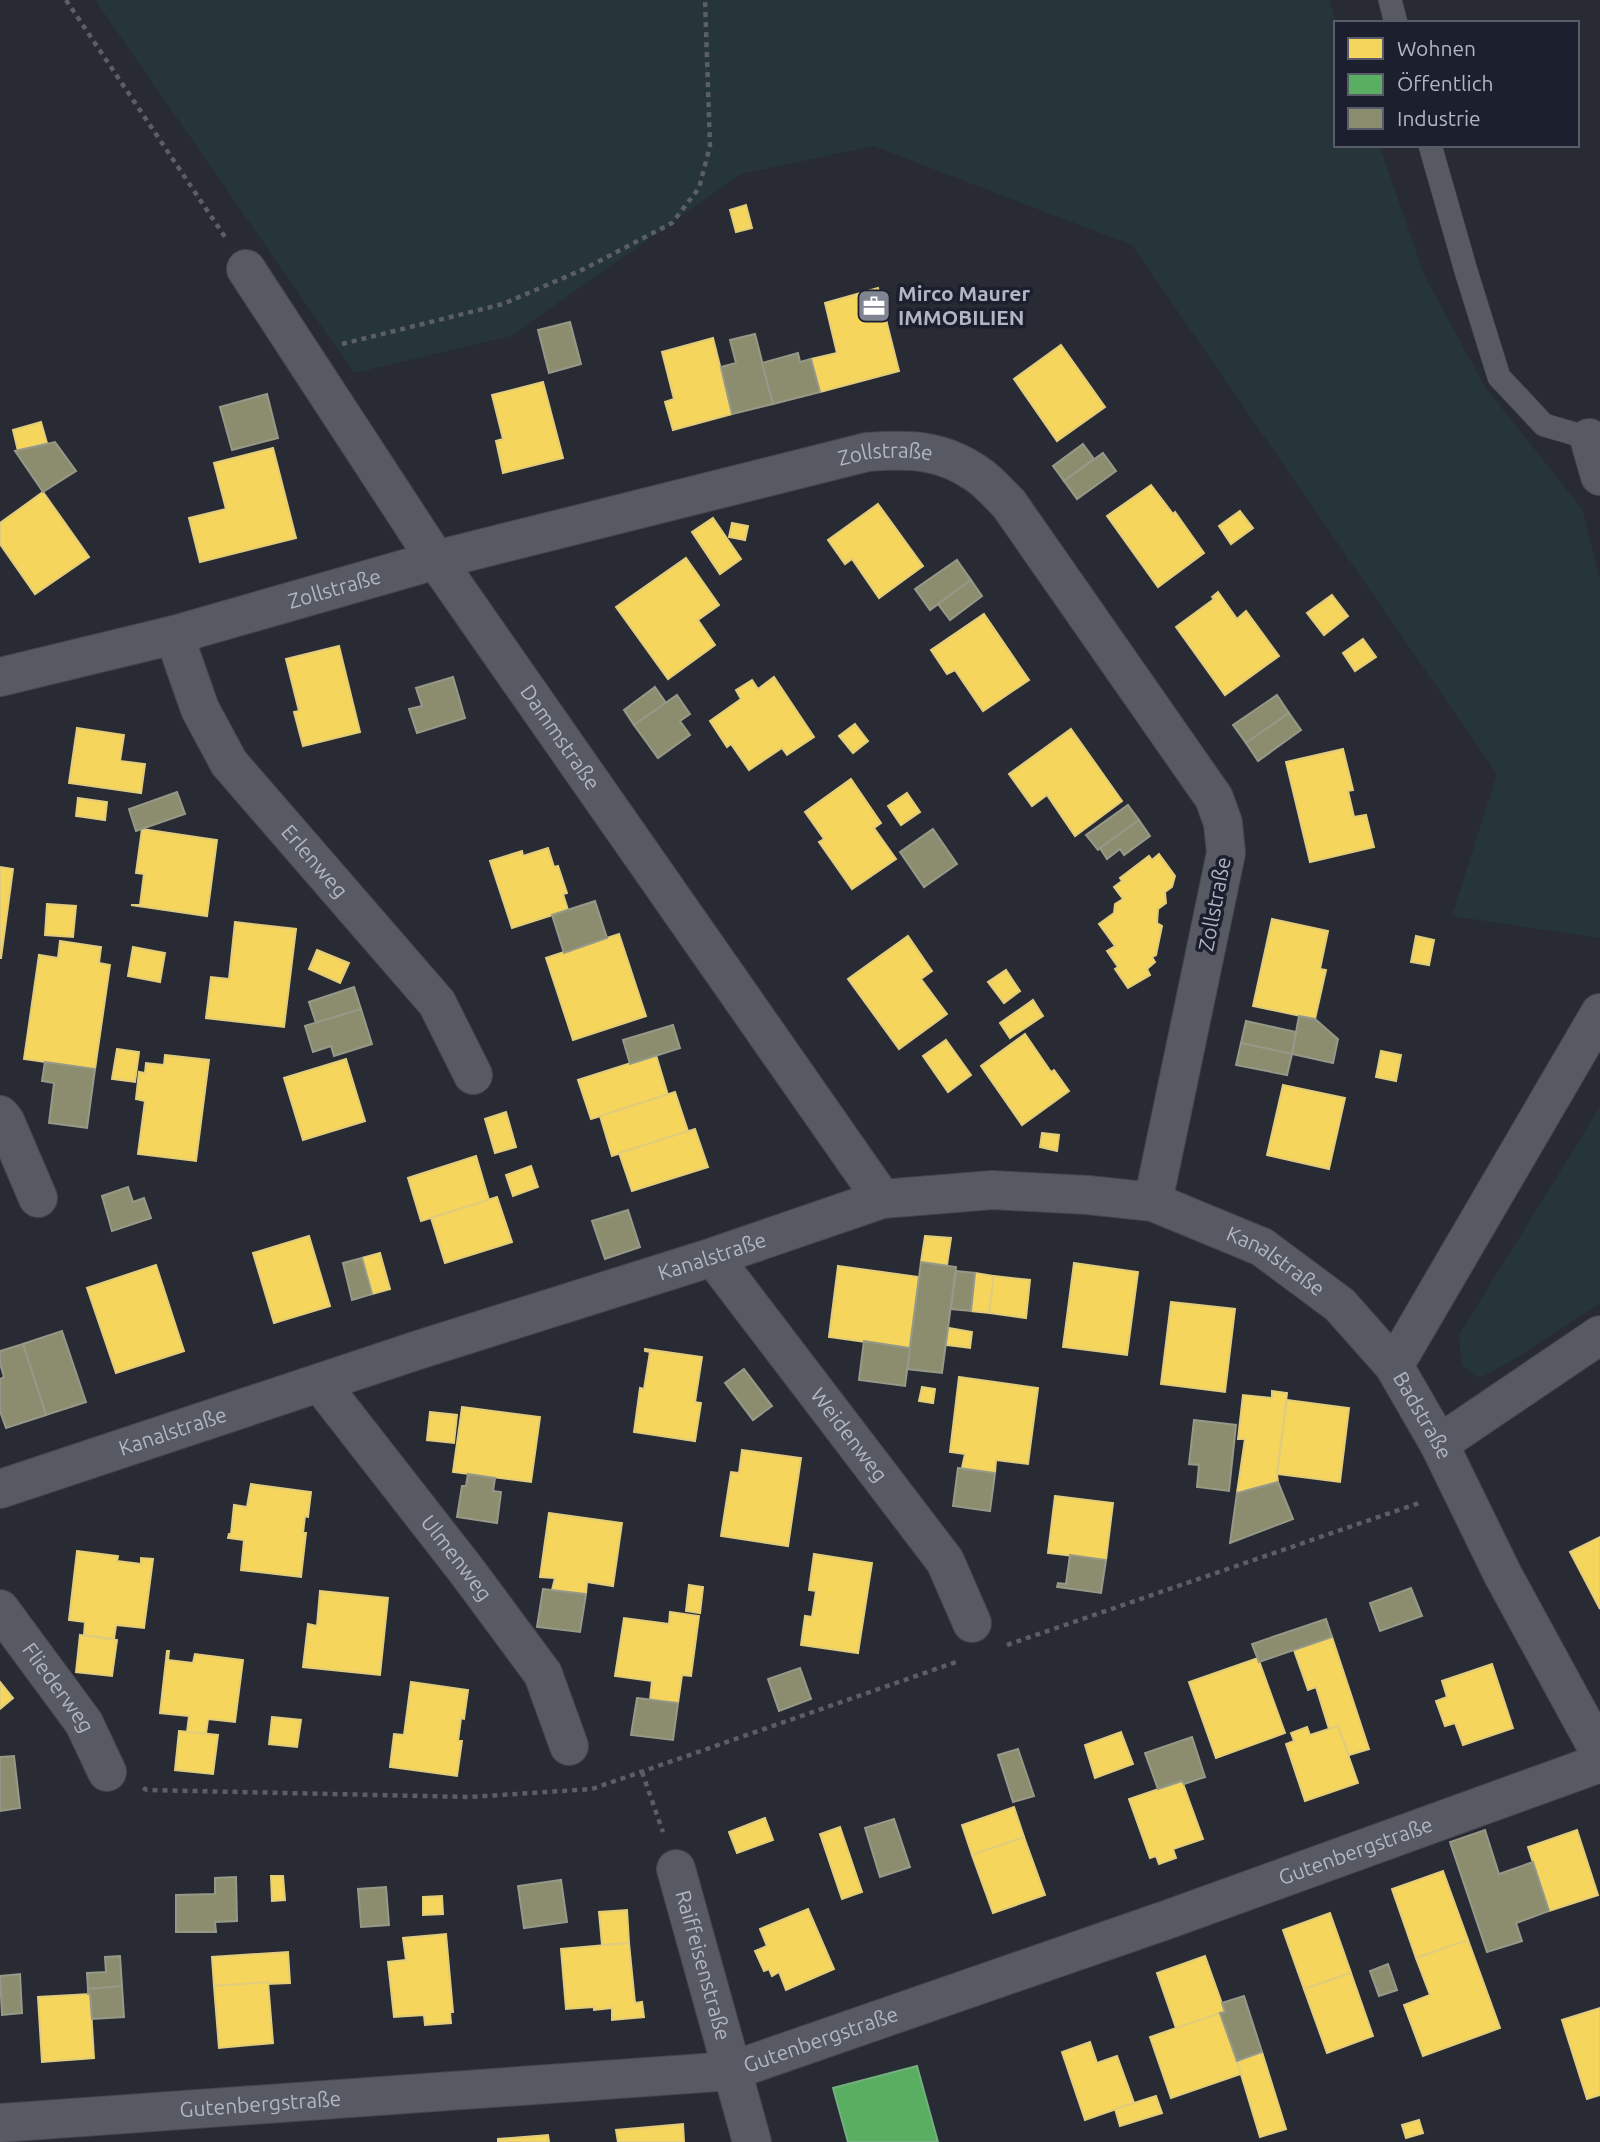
<svg xmlns="http://www.w3.org/2000/svg" width="1600" height="2142" font-family="Ubuntu,sans-serif">
	<style>
		.green { fill: #26353a }
		.homes { fill: #f6d55c; stroke: #e1cc7c; stroke-width: 2 }
		.public { fill: #5aae61; stroke: #74b07f; stroke-width: 2 }
		.industry { fill: #8c8c6e; stroke: #979988; stroke-width: 2 }
		.lines { fill: none; stroke-linecap: round; stroke-linejoin: round }
		.service-casing { stroke: #44464d; stroke-width: 24 }
		.minor-casing { stroke: #44464d; stroke-width: 40 }
		.path { stroke: #5b5e66; stroke-width: 4.5; stroke-dasharray: 5 5; stroke-linecap: butt }
		.service { stroke: #575a62; stroke-width: 23 }
		.minor { stroke: #575a62; stroke-width: 38 }
		.labels { text-anchor: middle; stroke-width: 7; stroke-linejoin: round; paint-order: stroke }
		.poi-label { font-size: 21px; font-weight: bold; fill: #b1b6c5; stroke: #1c202e; text-anchor: start }
		.street-label { font-size: 21px; fill: #b1b6c5; stroke: #1c202e }
	</style>
	<rect width="100%" height="100%" fill="#282b34"/>
	<g class="green">
		<path d="M95,0H1329L1336,23V145H1379L1425,277L1485,387L1582,509L1600,581V938L1452,916L1497,774L1132,245L873,146L741,174L511,336L354,373Z"/>
		<path d="M1600,1107V1303L1516,1358L1480,1378L1462,1366L1459,1335Z"/>
	</g>
	<g class="homes">
		<path d="M746,205L752,228L736,232L730,210Z"/>
		<path d="M878,288L899,371L820,392L811,359L837,353L825,303Z"/>
		<path d="M713,338L732,414L673,430L665,402L674,399L662,352Z"/>
		<path d="M1061,345L1105,407L1057,441L1014,379Z"/>
		<path d="M543,382L563,458L503,473L496,441L503,439L492,395Z"/>
		<path d="M41,422L47,443L18,451L13,430Z"/>
		<path d="M273,448L296,538L200,562L189,518L226,509L214,463Z"/>
		<path d="M1151,485L1173,514L1175,512L1204,553L1158,587L1107,516Z"/>
		<path d="M43,492L89,557L35,594L0,544V523Z"/>
		<path d="M878,504L923,566L879,598L852,559L845,564L828,540Z"/>
		<path d="M1240,511L1253,528L1231,544L1219,526Z"/>
		<path d="M713,518L741,559L720,574L692,532Z"/>
		<path d="M732,523L748,526L745,540L729,537Z"/>
		<path d="M686,558L719,605L698,620L715,645L668,679L616,607Z"/>
		<path d="M1218,592L1237,619L1246,611L1279,656L1225,695L1176,627L1214,599L1212,597Z"/>
		<path d="M1332,595L1348,616L1324,635L1307,613Z"/>
		<path d="M984,614L1029,680L983,711L955,670L947,674L931,650Z"/>
		<path d="M1363,639L1376,657L1355,671L1343,653Z"/>
		<path d="M339,646L360,732L303,746L294,712L299,711L286,659Z"/>
		<path d="M774,677L814,737L787,755L782,748L749,770L731,744L727,747L710,721L741,699L736,690L752,680L758,689Z"/>
		<path d="M855,724L868,741L853,753L839,736Z"/>
		<path d="M77,728L124,735L120,761L145,764L141,793L69,783Z"/>
		<path d="M1071,729L1122,801L1075,836L1047,795L1032,806L1009,774Z"/>
		<path d="M1343,749L1353,790L1348,791L1354,817L1366,815L1374,847L1310,862L1286,762Z"/>
		<path d="M851,779L881,823L874,828L896,859L852,889L819,842L824,839L805,812Z"/>
		<path d="M907,793L920,812L901,825L888,806Z"/>
		<path d="M78,798L107,802L105,820L76,816Z"/>
		<path d="M142,829L217,840L207,916L131,905H140L144,874L136,873Z"/>
		<path d="M548,848L554,867L558,866L567,893L563,894L568,910L512,928L490,861L522,851L523,856Z"/>
		<path d="M1159,854L1175,876L1172,887L1165,892L1166,903L1158,909L1157,923L1162,926L1156,955L1152,957L1155,962L1147,969L1150,975L1128,988L1115,969L1118,967L1107,951L1115,946L1099,924L1114,913L1115,904L1123,899L1114,887L1122,881L1120,878L1149,856L1152,860Z"/>
		<path d="M0,867L13,869L1,958H0Z"/>
		<path d="M47,904L76,906L73,937L45,935Z"/>
		<path d="M1272,919L1328,931L1320,969L1326,970L1315,1019L1253,1006Z"/>
		<path d="M235,922L296,929L284,1027L206,1018L211,977L229,979Z"/>
		<path d="M619,934L646,1016L573,1040L546,958Z"/>
		<path d="M908,936L932,971L921,979L947,1014L899,1049L848,979Z"/>
		<path d="M1416,936L1434,940L1429,965L1411,962Z"/>
		<path d="M60,941L101,947L99,963L110,965L95,1069L24,1059L39,955L58,958Z"/>
		<path d="M133,947L165,953L160,982L128,976Z"/>
		<path d="M317,950L349,963L340,983L309,969Z"/>
		<path d="M1006,970L1020,991L1004,1003L988,982Z"/>
		<path d="M1033,1000L1043,1016L1010,1038L1000,1023Z"/>
		<path d="M1025,1034L1051,1072L1054,1070L1069,1091L1022,1125L981,1066Z"/>
		<path d="M946,1040L971,1075L948,1092L923,1056Z"/>
		<path d="M117,1049L139,1052L135,1082L112,1079Z"/>
		<path d="M1381,1051L1401,1055L1396,1081L1376,1077Z"/>
		<path d="M165,1055L209,1060L196,1161L138,1154L145,1101L136,1099L139,1072L145,1073L146,1063L164,1065Z"/>
		<path d="M656,1055L668,1095L591,1119L578,1080Z"/>
		<path d="M346,1059L365,1121L303,1140L284,1078Z"/>
		<path d="M1283,1085L1345,1098L1329,1169L1267,1155Z"/>
		<path d="M675,1092L688,1131L612,1156L600,1116Z"/>
		<path d="M506,1112L516,1147L495,1153L485,1119Z"/>
		<path d="M695,1129L708,1167L632,1191L619,1153Z"/>
		<path d="M1042,1133L1059,1135L1057,1151L1040,1147Z"/>
		<path d="M476,1156L489,1200L421,1221L408,1178Z"/>
		<path d="M531,1166L538,1187L513,1196L506,1175Z"/>
		<path d="M497,1197L512,1242L445,1263L431,1218Z"/>
		<path d="M309,1236L330,1306L274,1323L253,1253Z"/>
		<path d="M925,1236L951,1238L947,1265L921,1262Z"/>
		<path d="M380,1253L390,1289L372,1294L362,1258Z"/>
		<path d="M1074,1263L1138,1272L1127,1355L1063,1347Z"/>
		<path d="M156,1265L184,1351L116,1373L87,1288Z"/>
		<path d="M838,1266L919,1277L910,1348L829,1337Z"/>
		<path d="M975,1273L994,1276L989,1313L971,1311Z"/>
		<path d="M994,1276L1030,1280L1026,1318L989,1313Z"/>
		<path d="M1171,1302L1235,1309L1225,1392L1161,1384Z"/>
		<path d="M949,1328L972,1332L970,1348L946,1345Z"/>
		<path d="M645,1349L702,1357L695,1402L701,1403L695,1441L634,1432L640,1388L644,1389L650,1352L645,1351Z"/>
		<path d="M959,1377L1038,1388L1028,1464L996,1460L995,1473L962,1468L965,1454L950,1452Z"/>
		<path d="M922,1387L935,1389L933,1403L919,1401Z"/>
		<path d="M1272,1391L1287,1393L1277,1474L1278,1482L1237,1493L1245,1439H1238L1243,1395L1272,1398Z"/>
		<path d="M1287,1400L1349,1408L1340,1482L1277,1474Z"/>
		<path d="M462,1407L540,1417L531,1482L453,1472Z"/>
		<path d="M430,1412L457,1415L454,1443L427,1440Z"/>
		<path d="M742,1450L801,1458L788,1546L721,1536L731,1472L739,1473Z"/>
		<path d="M251,1484L311,1492L308,1517L305,1516L303,1533H306L301,1577L241,1570L244,1540L228,1538L229,1534H231L234,1505L247,1507Z"/>
		<path d="M1055,1496L1113,1503L1106,1560L1048,1553Z"/>
		<path d="M549,1513L622,1523L613,1586L587,1582L586,1594L552,1590L555,1578L540,1577Z"/>
		<path d="M1600,1537V1609L1570,1552Z"/>
		<path d="M77,1551L118,1556L117,1561L141,1564V1558L153,1559L144,1628L116,1625L114,1639L84,1635L85,1622L69,1620Z"/>
		<path d="M814,1554L872,1563L858,1653L801,1645L805,1616L812,1617L816,1591L809,1590Z"/>
		<path d="M689,1585L703,1587L700,1613L686,1611Z"/>
		<path d="M320,1591L388,1598L380,1675L303,1667L308,1624L317,1626Z"/>
		<path d="M670,1612L699,1616L691,1676L682,1675L678,1703L650,1700L652,1681L615,1676L624,1618L669,1624Z"/>
		<path d="M80,1635L117,1640L112,1676L76,1672Z"/>
		<path d="M1332,1637L1369,1749L1349,1755L1338,1726L1329,1729L1316,1687L1308,1690L1294,1650Z"/>
		<path d="M167,1651H169L168,1660L193,1663L195,1654L243,1660L235,1722L208,1719L206,1734L187,1732L189,1716L160,1713Z"/>
		<path d="M1258,1658L1285,1733L1216,1758L1189,1682Z"/>
		<path d="M1492,1664L1513,1728L1463,1745L1455,1723L1445,1726L1436,1701L1447,1697L1442,1681Z"/>
		<path d="M0,1682L13,1698L0,1709Z"/>
		<path d="M411,1682L468,1690L464,1719L461,1718L458,1741H462L457,1776L390,1767L394,1734L404,1735Z"/>
		<path d="M272,1717L301,1720L297,1747L269,1744Z"/>
		<path d="M1338,1726L1358,1783L1305,1801L1286,1744L1294,1741L1291,1733L1307,1727L1310,1735Z"/>
		<path d="M179,1731L218,1735L213,1774L175,1770Z"/>
		<path d="M1121,1732L1133,1764L1095,1778L1085,1745Z"/>
		<path d="M1182,1781L1203,1839L1173,1849L1176,1858L1159,1864L1156,1856L1150,1858L1129,1799Z"/>
		<path d="M1014,1807L1024,1837L972,1855L962,1825Z"/>
		<path d="M765,1818L773,1840L737,1853L729,1832Z"/>
		<path d="M840,1827L862,1892L842,1899L820,1834Z"/>
		<path d="M1577,1830L1598,1895L1549,1911L1528,1847Z"/>
		<path d="M1024,1837L1045,1895L993,1913L972,1855Z"/>
		<path d="M1443,1871L1468,1940L1416,1958L1392,1889Z"/>
		<path d="M271,1876H283L285,1900L272,1901Z"/>
		<path d="M442,1896L443,1914L423,1915V1897Z"/>
		<path d="M808,1909L834,1969L786,1990L779,1972L772,1976L769,1969L764,1971L755,1951L767,1946L760,1929Z"/>
		<path d="M627,1910L629,1943L602,1945L599,1912Z"/>
		<path d="M1330,1913L1351,1973L1304,1989L1283,1930Z"/>
		<path d="M446,1934L453,2012H450L451,2023L425,2025L424,2015L394,2017L388,1962L406,1960L403,1938Z"/>
		<path d="M1468,1940L1500,2028L1423,2056L1404,2005L1430,1995L1416,1958Z"/>
		<path d="M629,1943L635,2003L642,2002L644,2017L612,2020V2008L594,2010V2007L566,2009L561,1949Z"/>
		<path d="M288,1952L290,1983L214,1986L212,1957Z"/>
		<path d="M1205,1956L1225,2012L1176,2028L1157,1973Z"/>
		<path d="M1351,1973L1373,2036L1327,2053L1304,1989Z"/>
		<path d="M268,1982L273,2043L219,2048L214,1986Z"/>
		<path d="M90,1994L94,2058L42,2062L38,1997Z"/>
		<path d="M1600,2008V2095L1587,2099L1562,2020Z"/>
		<path d="M1220,2013L1241,2074L1171,2098L1150,2037Z"/>
		<path d="M1090,2042L1097,2063L1117,2056L1134,2103L1085,2120L1062,2052Z"/>
		<path d="M1262,2052L1286,2129L1260,2137L1237,2061Z"/>
		<path d="M1156,2096L1162,2113L1120,2126L1115,2109Z"/>
		<path d="M1419,2120L1423,2133L1406,2138L1402,2125Z"/>
		<path d="M683,2124L684,2142H618L616,2130Z"/>
		<path d="M548,2135L549,2142H498V2139Z"/>
	</g>
	<path class="public" d="M917,2066L938,2142H848L833,2088Z"/>
	<g class="industry">
		<path d="M570,322L581,364L549,373L538,330Z"/>
		<path d="M755,334L773,404L732,414L721,367L736,363L730,340Z"/>
		<path d="M798,353L800,362L811,359L820,392L773,404L762,363Z"/>
		<path d="M267,394L278,438L232,450L220,407Z"/>
		<path d="M55,442L76,471L43,492L15,451Z"/>
		<path d="M1083,444L1094,459L1064,481L1053,466Z"/>
		<path d="M1103,453L1116,471L1077,499L1064,481Z"/>
		<path d="M957,560L971,580L930,610L915,589Z"/>
		<path d="M971,580L982,596L950,620L938,604Z"/>
		<path d="M453,677L465,718L417,733L409,709L422,706L416,688Z"/>
		<path d="M655,687L666,703L634,725L624,710Z"/>
		<path d="M677,695L690,714L680,721L690,735L658,758L634,725Z"/>
		<path d="M1277,695L1289,713L1246,743L1233,725Z"/>
		<path d="M1289,713L1301,730L1258,761L1246,743Z"/>
		<path d="M177,792L185,814L136,831L129,809Z"/>
		<path d="M1128,805L1139,820L1098,850L1086,835Z"/>
		<path d="M1139,820L1150,836L1124,855L1120,849L1107,859L1100,848Z"/>
		<path d="M933,829L957,864L924,887L900,852Z"/>
		<path d="M595,901L607,938L564,953L552,915Z"/>
		<path d="M354,987L361,1009L316,1023L309,1002Z"/>
		<path d="M361,1009L372,1044L334,1056L331,1046L313,1052L305,1026Z"/>
		<path d="M1299,1016L1315,1019L1338,1039L1333,1063L1292,1054Z"/>
		<path d="M1246,1021L1296,1032L1292,1054L1241,1043Z"/>
		<path d="M673,1025L680,1048L630,1064L623,1040Z"/>
		<path d="M1241,1043L1292,1054L1287,1075L1236,1065Z"/>
		<path d="M45,1062L95,1069L87,1128L49,1123L54,1083L42,1081Z"/>
		<path d="M128,1187L133,1202L144,1198L151,1218L112,1231L102,1196Z"/>
		<path d="M628,1210L640,1247L605,1259L592,1221Z"/>
		<path d="M362,1258L372,1294L352,1300L343,1263Z"/>
		<path d="M921,1262L956,1267L942,1373L907,1369Z"/>
		<path d="M956,1271L975,1273L971,1311L951,1309Z"/>
		<path d="M62,1331L86,1402L46,1415L23,1344Z"/>
		<path d="M864,1341L910,1348L905,1386L859,1380Z"/>
		<path d="M23,1344L46,1415L6,1428L0,1411V1379L4,1377L0,1363V1351Z"/>
		<path d="M744,1369L772,1406L753,1420L725,1383Z"/>
		<path d="M1194,1420L1236,1425L1229,1491L1197,1487L1199,1465L1189,1464Z"/>
		<path d="M958,1468L995,1473L990,1511L953,1506Z"/>
		<path d="M468,1474L495,1478L493,1491L501,1492L497,1523L457,1517L462,1486H466Z"/>
		<path d="M1278,1482L1293,1519L1230,1543L1237,1493Z"/>
		<path d="M1070,1555L1106,1560L1101,1593L1057,1587L1058,1583L1066,1584Z"/>
		<path d="M1411,1588L1422,1616L1380,1631L1370,1603Z"/>
		<path d="M543,1589L586,1594L580,1632L537,1627Z"/>
		<path d="M1326,1619L1332,1637L1259,1662L1252,1644Z"/>
		<path d="M800,1668L811,1699L779,1711L768,1679Z"/>
		<path d="M637,1698L678,1703L673,1740L631,1735Z"/>
		<path d="M1192,1737L1205,1777L1184,1784L1182,1781L1158,1789L1145,1753Z"/>
		<path d="M1018,1749L1034,1796L1013,1802L998,1755Z"/>
		<path d="M14,1756L20,1808L0,1811V1757Z"/>
		<path d="M894,1819L910,1867L880,1877L865,1828Z"/>
		<path d="M1485,1830L1499,1874L1533,1862L1549,1911L1516,1923L1522,1941L1487,1952L1450,1842Z"/>
		<path d="M236,1877L237,1921L215,1922L216,1932H176V1895L215,1894V1878Z"/>
		<path d="M561,1880L567,1922L524,1928L518,1886Z"/>
		<path d="M386,1887L389,1925L361,1927L358,1889Z"/>
		<path d="M120,1956L122,1986L88,1989L87,1973L106,1972L105,1957Z"/>
		<path d="M1388,1964L1397,1990L1379,1996L1370,1971Z"/>
		<path d="M20,1974L22,2013L2,2015L0,1976Z"/>
		<path d="M122,1986L124,2017L92,2019L90,1994H88V1989Z"/>
		<path d="M1244,1996L1262,2052L1237,2061L1220,2013L1225,2012L1222,2003Z"/>
	</g>
	<g class="lines">
		<defs>
			<g id="service">
				<path d="M1390,0L1396,23"/>
				<path d="M1430,145L1466,271L1499,377L1544,425L1589,438L1600,435"/>
			</g>
			<g id="minor">
				<path id="s1" d="M246,269L436,560L882,1199"/>
				<path d="M1589,438L1600,476"/>
				<path id="s2" d="M174,635L200,709L229,763L437,1003L473,1075"/>
				<path id="s3" d="M0,677L174,635L436,560L867,452C909,449 941,449 977,474C989,482 999,494 1009,504L1214,798L1223,823L1226,853L1153,1202"/>
				<path d="M0,1115L5,1121L38,1198"/>
				<path id="s4" d="M713,1257L945,1561L972,1623"/>
				<path d="M1394,1366L1600,1013"/>
				<path id="s5" d="M320,1383L466,1570L543,1674L569,1746"/>
				<path d="M1439,1444L1600,1335"/>
				<path id="s6" d="M0,1489L418,1350L713,1257L882,1199L992,1190L1088,1195L1153,1202L1262,1247L1340,1305L1394,1366L1439,1444L1503,1575L1600,1753"/>
				<path id="s7" d="M0,1609L84,1723L107,1772"/>
				<path id="s8" d="M676,1869L752,2142"/>
				<path id="s9" d="M0,2123L731,2071L1169,1919L1600,1763"/>
			</g>
		</defs>
		<use href="#service" class="service-casing"/>
		<use href="#minor" class="minor-casing"/>
		<g class="path">
			<path d="M66,0L225,237"/>
			<path d="M342,344L503,304L584,269L672,223L699,188L710,146L705,0"/>
			<path d="M1007,1645L1422,1502"/>
			<path d="M642,1772L663,1832"/>
			<path d="M143,1788L147,1790L470,1797L592,1789L959,1661"/>
		</g>
		<use href="#service" class="service"/>
		<use href="#minor" class="minor"/>
	</g>
	<defs>
		<symbol id="office-square" viewBox="-11 -11 22 22"><rect x="-9" y="-9" width="18" height="18" rx="4" fill="#818592" stroke="#1c202e"/><path d="M-6-3h4V-5.5h4V-3h4V5H-6ZM-1-4.5V-3h2v-1.5ZM-6 0V1H6V0Z" fill="#fff"/></symbol>
	</defs>
	<g fill-rule="evenodd">
		<use href="#office-square" x="855" y="287" width="38" height="38"/>
	</g>
	<g class="labels">
		<g class="poi-label">
			<text x="898" y="301">Mirco Maurer<tspan x="898" dy="24">IMMOBILIEN</tspan></text>
		</g>
		<g class="street-label">
			<text dy="7" stroke="none"><textPath href="#s3" startOffset="914">Zollstraße</textPath></text>
			<text dy="7" stroke="none"><textPath href="#s3" startOffset="346">Zollstraße</textPath></text>
			<text dy="7" stroke="none"><textPath href="#s1" startOffset="564">Dammstraße</textPath></text>
			<text dy="7" stroke="none"><textPath href="#s2" startOffset="270">Erlenweg</textPath></text>
			<text transform="translate(1215 904) rotate(-79)" y="7">Zollstraße</text>
			<text dy="7" stroke="none"><textPath href="#s6" startOffset="749">Kanalstraße</textPath></text>
			<text dy="7" stroke="none"><textPath href="#s6" startOffset="1337">Kanalstraße</textPath></text>
			<text dy="7" stroke="none"><textPath href="#s6" startOffset="1554">Badstraße</textPath></text>
			<text dy="7" stroke="none"><textPath href="#s6" startOffset="182">Kanalstraße</textPath></text>
			<text dy="7" stroke="none"><textPath href="#s4" startOffset="224">Weidenweg</textPath></text>
			<text dy="7" stroke="none"><textPath href="#s5" startOffset="222">Ulmenweg</textPath></text>
			<text dy="7" stroke="none"><textPath href="#s7" startOffset="98">Fliederweg</textPath></text>
			<text dy="7" stroke="none"><textPath href="#s9" startOffset="1395">Gutenbergstraße</textPath></text>
			<text dy="7" stroke="none"><textPath href="#s8" startOffset="100">Raiffeisenstraße</textPath></text>
			<text dy="7" stroke="none"><textPath href="#s9" startOffset="828">Gutenbergstraße</textPath></text>
			<text dy="7" stroke="none"><textPath href="#s9" startOffset="261">Gutenbergstraße</textPath></text>
		</g>
	</g>
	<rect x="1334" y="21" width="245" height="126" fill="#1c202e" stroke="#585c6a" stroke-width="2"/>
	<rect x="1348" y="38" width="35" height="21" fill="#f6d55c" stroke="#585c6a" stroke-width="2"/>
	<text x="1397" y="56" font-size="21" fill="#b1b6c5">Wohnen</text>
	<rect x="1348" y="74" width="35" height="21" fill="#5aae61" stroke="#585c6a" stroke-width="2"/>
	<text x="1397" y="91" font-size="21" fill="#b1b6c5">Öffentlich</text>
	<rect x="1348" y="108" width="35" height="21" fill="#8c8c6e" stroke="#585c6a" stroke-width="2"/>
	<text x="1397" y="126" font-size="21" fill="#b1b6c5">Industrie</text>
</svg>
